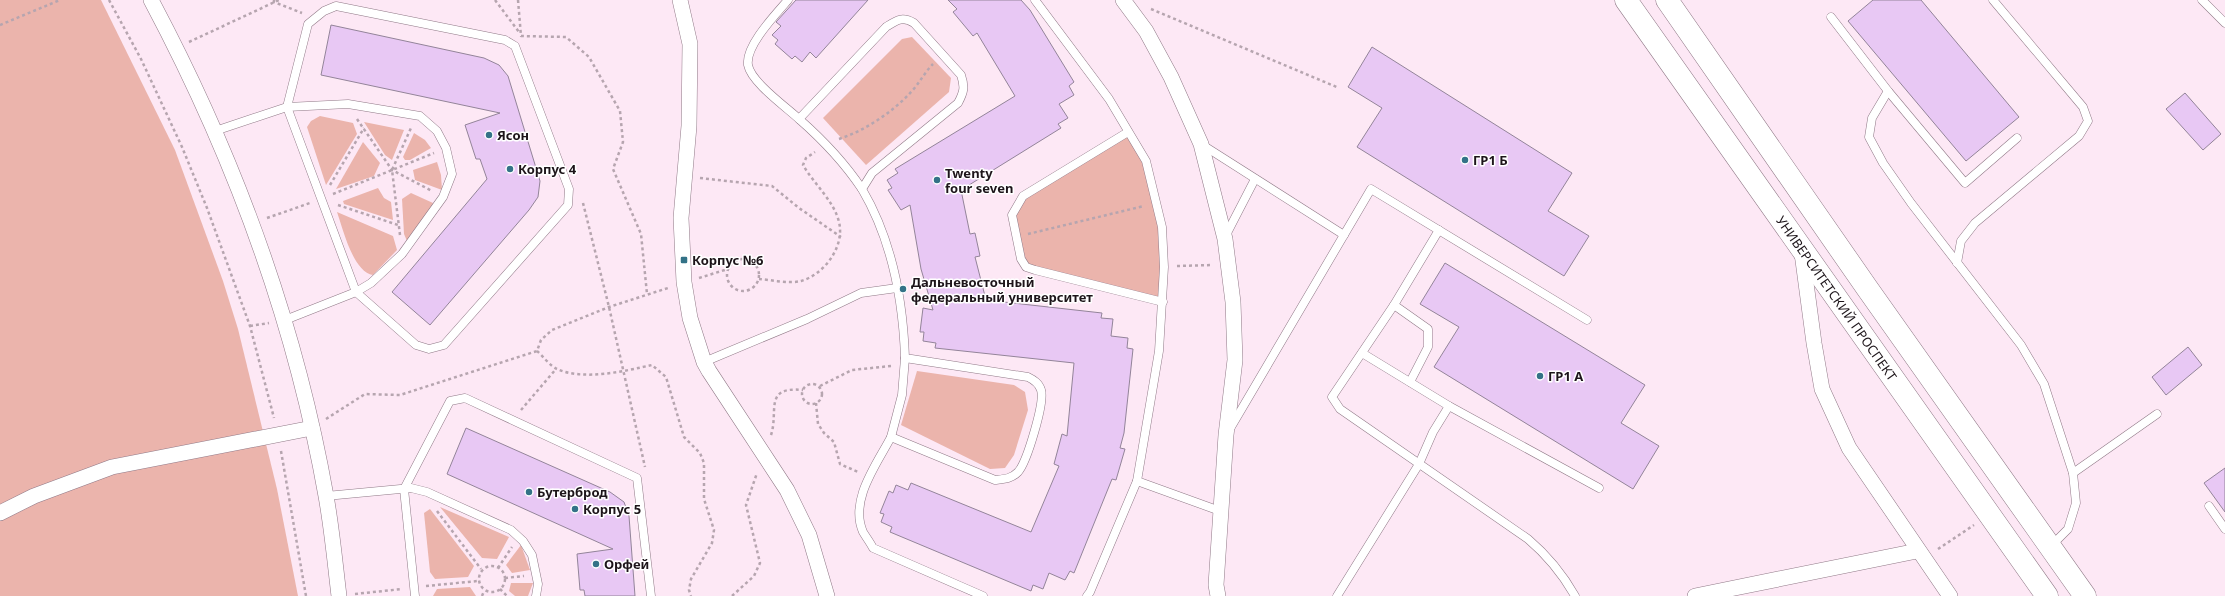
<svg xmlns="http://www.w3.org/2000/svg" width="2225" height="596" font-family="'Noto Sans',sans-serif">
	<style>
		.green { fill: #ebb4ac }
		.building { fill: #e8c8f4; stroke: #938499 }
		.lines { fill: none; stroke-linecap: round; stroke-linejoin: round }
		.lane-casing { stroke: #907987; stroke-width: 9 }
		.street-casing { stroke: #907987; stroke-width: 16 }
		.primary-casing { stroke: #907987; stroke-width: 23 }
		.path { stroke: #b6a5af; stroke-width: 2.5; stroke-dasharray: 3 3; stroke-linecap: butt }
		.lane { stroke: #fff; stroke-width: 8 }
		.street { stroke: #fff; stroke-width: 15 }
		.primary { stroke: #fff; stroke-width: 22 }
		.poi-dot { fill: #337287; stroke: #fff; stroke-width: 1.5 }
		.labels { text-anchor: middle; stroke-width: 3; stroke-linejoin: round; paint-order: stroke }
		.poi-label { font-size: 13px; font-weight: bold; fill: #1d151a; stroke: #fff; text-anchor: start }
		.street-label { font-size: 13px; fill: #1d151a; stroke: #fff }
	</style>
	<rect width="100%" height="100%" fill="#fde8f5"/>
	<g class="green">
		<path d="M0,0H101L175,150L223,281L238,329L277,489L298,596H0Z"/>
		<path d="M912,37L951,78L949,92L866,165L823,118L902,39Z"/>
		<path d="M320,116L353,123L357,134L326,185L307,127L311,121Z"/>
		<path d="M364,122L404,130L392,160L385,155Z"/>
		<path d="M1128,132L1146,161L1162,226L1163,302L1026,267L1012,215L1023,196Z"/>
		<path d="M414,133L425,140L431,148L410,160H405L403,157Z"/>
		<path d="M363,142L380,163L374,176L336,189Z"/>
		<path d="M437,162L441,175L442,190L415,180L413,170Z"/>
		<path d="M378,188L384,198L391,202L393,220L344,204L343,201Z"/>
		<path d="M411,193L433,203L432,208L407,241L404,234L402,199Z"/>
		<path d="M337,212L393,236L397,250L373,275C353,272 343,229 337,212Z"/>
		<path d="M917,371L1014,385L1025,392L1028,410L1014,455L1005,468L990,469L901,425Z"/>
		<path d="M440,507L509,537L497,559L482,558Z"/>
		<path d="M430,509L474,566L468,577L435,579L430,572L424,513Z"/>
		<path d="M521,545L530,570L512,573L506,565Z"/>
		<path d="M511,583H533L528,596H515L509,591Z"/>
		<path d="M470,587L476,596H433L437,589Z"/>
	</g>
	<g class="building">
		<path d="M796,0H868L816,58L810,52L802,62L795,56L792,59L775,44L778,40L772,35L781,26L776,22Z"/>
		<path d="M948,0H1021L1030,10L1074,82L1069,86L1074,95L1059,104L1068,118L1058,124L1061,128L961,190L970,234L975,233L980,256L975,257L986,300L1102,313L1101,318L1113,319L1111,336L1128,338L1127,348L1133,349L1124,433L1120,448L1125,449L1116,480L1112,479L1074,573L1070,571L1065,580L1049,573L1043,589L1033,585L1031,591L890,532L892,527L881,522L884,514L880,513L889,491L893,493L896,485L908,490L911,483L1031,532L1059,466L1054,464L1062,434L1067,436L1074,363L935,348L936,343L923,341L924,332H920L923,308L933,310L921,269L910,205L901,210L888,190L892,188L887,180L898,173L895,169L1015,96L977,33L973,36L953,12L957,9Z"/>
		<path d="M1873,0H1921L2019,117L1966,161L1848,21Z"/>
		<path d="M331,25L484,58L499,65L508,76L540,181L538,197L529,210L430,325L392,292L487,179L480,159H476L465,125L500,113L321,75Z"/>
		<path d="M1372,47L1572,173L1548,211L1589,236L1564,276L1357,147L1382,108L1348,87Z"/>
		<path d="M2185,93L2221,134L2203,150L2166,109Z"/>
		<path d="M1445,263L1645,385L1621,423L1659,446L1633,489L1434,367L1459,327L1420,304Z"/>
		<path d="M2188,347L2202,365L2166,395L2152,377Z"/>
		<path d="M466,428L610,492L624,502L629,516L635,596H585L584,590H580L577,554L613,549L447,474Z"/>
		<path d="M2225,468V512L2204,483Z"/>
	</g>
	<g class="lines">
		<defs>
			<g id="lane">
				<path d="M788,0C776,14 745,46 748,65C751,82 786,107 799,119L886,27C897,20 902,16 914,23L961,75C965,87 964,92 958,103L872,173L862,189C892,240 903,299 905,358L1028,377C1034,380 1039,383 1041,390C1045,402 1027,462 1018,472C1011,479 1004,479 995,480L891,437C877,464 849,500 863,532C866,537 870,542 873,548L983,596"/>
				<path d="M1035,0L1109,99L1146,161L1162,227L1164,267L1159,351L1137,481L1220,511"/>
				<path d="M2202,0L2225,23"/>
				<path d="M336,6L505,40L515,46L569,189L568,205L444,345L429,349L416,345L356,292L287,107L308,24L324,11Z"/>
				<path d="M1831,17L1888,91L1965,183L2017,138"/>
				<path d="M1888,91L1872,118L1869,137L1883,163L1911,203L2021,345L2044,384L2073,473L2076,503L2068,529L2051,546"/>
				<path d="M799,119C823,140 844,162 862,189"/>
				<path d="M215,131L287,107L348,104L420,116L437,131L446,148L452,174L443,197L402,254L371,283L356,292L285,320"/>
				<path d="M1128,132L1023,196L1012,215L1021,259L1026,267L1035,270L1163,302"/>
				<path d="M1201,144L1344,235"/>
				<path d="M1439,230L1394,305L1332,397L1340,409L1528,539C1548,556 1562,573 1575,596"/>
				<path d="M1225,237L1255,179"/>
				<path d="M1957,263L1961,241L1975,223L2079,136L2088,121L2083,107L1993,0"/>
				<path d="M1394,305L1428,329V347L1410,382"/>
				<path d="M1362,353L1449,406L1599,488"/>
				<path d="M704,362L807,319L861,293L897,288"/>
				<path d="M1231,427L1371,189L1587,320"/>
				<path d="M891,437L902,395L905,358"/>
				<path d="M2073,473L2157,414"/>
				<path d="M326,496L411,488L427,492L511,530L523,541L532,555L538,584L536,596"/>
				<path d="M2209,506L2225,529"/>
				<path d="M415,596L404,489L450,401L465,398L637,478L651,596"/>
				<path d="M1087,596L1090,592L1137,481"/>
				<path d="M1337,596L1419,464L1433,432L1449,406"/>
			</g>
			<g id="street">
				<path d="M151,0C234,156 295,321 326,496C332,529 335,563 339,596"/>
				<path d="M680,0L690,44L689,126L681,218L684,282L690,318L704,362L709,371L787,490L809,535L827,596"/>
				<path d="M1123,0L1146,31L1171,77L1201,144L1225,239L1233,302L1235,360L1226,435L1216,585L1218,596"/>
				<path d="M1802,253L1814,343L1822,389L1849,448L1950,596"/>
				<path d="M0,513L34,496L112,467L312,428"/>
				<path d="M1695,596L1917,551"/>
			</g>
			<g id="primary">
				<path id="s1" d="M1626,0L2047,596"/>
				<path d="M1667,0L1867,288L2085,596"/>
			</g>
		</defs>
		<use href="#lane" class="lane-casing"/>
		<use href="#street" class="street-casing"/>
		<use href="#primary" class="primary-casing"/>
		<g class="path">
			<path d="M109,0L141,59L182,147L207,208L250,326L274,418"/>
			<path d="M274,0V2L302,13"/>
			<path d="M495,0L519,32"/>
			<path d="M518,0L521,36L566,37L589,57L620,111L623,142L613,169L641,234L647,294"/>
			<path d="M1151,9L1339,88"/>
			<path d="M0,25L60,0"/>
			<path d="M189,42L279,0"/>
			<path d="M357,119L392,170L432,191"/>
			<path d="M839,139C866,130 893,112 912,91C920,82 925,72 933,64"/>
			<path d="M700,178L772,186L799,208L841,237"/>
			<path d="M330,185L364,128"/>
			<path d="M333,194L434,153"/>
			<path d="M583,203L609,307L645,467"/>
			<path d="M338,205L398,225"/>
			<path d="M267,218L310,203"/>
			<path d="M1028,234L1144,206"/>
			<path d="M400,235L392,170L411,128"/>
			<circle cx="743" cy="275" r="16"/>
			<path d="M1177,266L1212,265"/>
			<path d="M699,278L728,269"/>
			<path d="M759,279C772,280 789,284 801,281C825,274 845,246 839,222C834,201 814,184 803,165L806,158L815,152"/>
			<path d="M250,326L269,323"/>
			<path d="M537,351C543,356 550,366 557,369C583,381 625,371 652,365L666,377L684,437L700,453L704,463V499L714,530L712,543L691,579L689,590L691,596"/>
			<circle cx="812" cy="394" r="10"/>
			<path d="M820,386L852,370L891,366"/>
			<path d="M816,403L818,424L824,433L834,442L840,464L858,472"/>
			<path d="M521,410L556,369"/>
			<path d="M326,419L365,394L400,395L537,351L541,340L552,330L609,307L668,288"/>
			<path d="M771,435C779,411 763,386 803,390"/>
			<path d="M281,451L306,596"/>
			<path d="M437,511L481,569"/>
			<path d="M1938,549L1974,525"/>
			<circle cx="492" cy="579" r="13"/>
			<path d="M498,568L512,547"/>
			<path d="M505,578L524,576"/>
			<path d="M426,586L478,581"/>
			<path d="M500,589L507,596"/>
			<path d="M355,594L402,589"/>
			<path d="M482,596L484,591"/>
			<path d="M732,596L754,576L760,563L746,505L757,473"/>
		</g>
		<use href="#lane" class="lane"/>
		<use href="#street" class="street"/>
		<use href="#primary" class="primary"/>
	</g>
	<g class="poi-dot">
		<circle cx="489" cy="135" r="4"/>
		<circle cx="1465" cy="160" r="4"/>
		<circle cx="510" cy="169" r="4"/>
		<circle cx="937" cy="180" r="4"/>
		<rect x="680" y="256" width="8" height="8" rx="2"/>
		<circle cx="903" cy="289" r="4"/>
		<circle cx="1540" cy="376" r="4"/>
		<circle cx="529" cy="492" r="4"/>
		<circle cx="575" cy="509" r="4"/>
		<circle cx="596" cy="564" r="4"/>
	</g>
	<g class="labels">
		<g class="poi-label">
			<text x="497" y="140">Ясон</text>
			<text x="1473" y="165">ГР1 Б</text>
			<text x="518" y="174">Корпус 4</text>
			<text x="945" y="178">Twenty<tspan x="945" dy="15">four seven</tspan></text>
			<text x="692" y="265">Корпус №6</text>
			<text x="911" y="287">Дальневосточный<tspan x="911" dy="15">федеральный университет</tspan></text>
			<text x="1548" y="381">ГР1 А</text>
			<text x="537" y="497">Бутерброд</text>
			<text x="583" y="514">Корпус 5</text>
			<text x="604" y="569">Орфей</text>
		</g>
		<g class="street-label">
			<text dy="5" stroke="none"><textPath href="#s1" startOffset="365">УНИВЕРСИТЕТСКИЙ ПРОСПЕКТ</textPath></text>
		</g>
	</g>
</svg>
